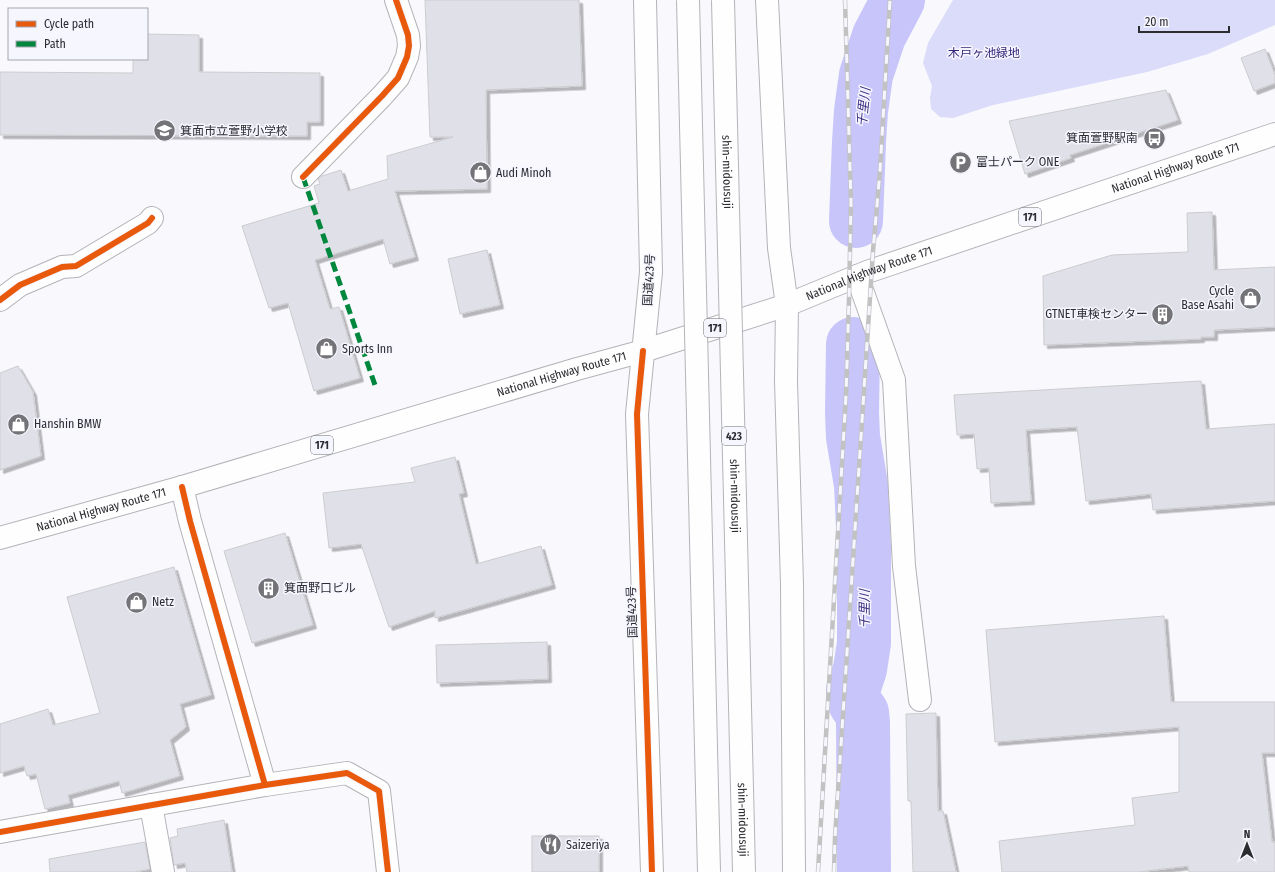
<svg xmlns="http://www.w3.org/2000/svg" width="1275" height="872" font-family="'Fira Sans Condensed','Noto Sans JP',sans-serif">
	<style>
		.green { fill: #dbdbfa }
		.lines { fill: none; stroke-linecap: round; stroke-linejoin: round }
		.river { stroke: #c7c5fa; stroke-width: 54 }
		.building { fill: #e0e0e8; stroke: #ccccd0; filter: url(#shadow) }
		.minor-casing { stroke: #b4b4b8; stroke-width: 24 }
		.highway-casing { stroke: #b4b4b8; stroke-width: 24 }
		.minor { stroke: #fefeff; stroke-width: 22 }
		.highway { stroke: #fefeff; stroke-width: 22 }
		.rail-casing { stroke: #c2c2c2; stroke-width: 4.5 }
		.rail { stroke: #f6f6ff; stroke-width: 3; stroke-dasharray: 9; stroke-linecap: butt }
		.highway-bridge-casing { stroke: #b4b4b8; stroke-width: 24; stroke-linecap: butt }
		.highway-bridge { stroke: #fefeff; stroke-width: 22 }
		.quiet { stroke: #00873e; stroke-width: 5; stroke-dasharray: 10 5; stroke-linecap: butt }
		.cycleway-casing { stroke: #f6f6ff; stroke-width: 8 }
		.cycleway { stroke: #e8590c; stroke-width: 6 }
		.labels { text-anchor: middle; stroke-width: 3; stroke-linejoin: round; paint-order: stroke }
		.shield { fill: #f6f6ff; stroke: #69696f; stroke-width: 1 }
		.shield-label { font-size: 11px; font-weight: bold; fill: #2c2c31 }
		.park-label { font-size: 12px; fill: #362679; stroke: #f6f6ff }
		.poi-label { font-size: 12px; fill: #2c2c31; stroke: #f6f6ff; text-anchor: start }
		.street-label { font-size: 12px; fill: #2c2c31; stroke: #f6f6ff }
		.water-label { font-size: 13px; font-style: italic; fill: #3d2f82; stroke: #f6f6ff }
	</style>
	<defs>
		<filter id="shadow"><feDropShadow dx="3.5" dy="3.5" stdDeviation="0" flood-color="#0004"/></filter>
	</defs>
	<rect width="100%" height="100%" fill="#f8f8fd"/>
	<path class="green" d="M953,0H1275V25L1208,54L1147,72L993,105L953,118L940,117L931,109L930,98L932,86L923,63L928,43Z"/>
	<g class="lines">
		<g class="river">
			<path d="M856,221L859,142L861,111L866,75L879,36L898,0"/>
			<path d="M853,344L852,413L853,437L861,485L864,548V643L860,669L853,690L855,703L862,713L863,723L864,872"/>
		</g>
	</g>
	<g class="building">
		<path d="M425,0H579L582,86L486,90L487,189L395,191L415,257L390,264L383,239L315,260L330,309L339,307L360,378L314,391L288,303L269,308L242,226L319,203L314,186L320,184L318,179L322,176L341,170L348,191L388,179L387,156L453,137H430Z"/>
		<path d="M147,34L199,35V72L320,73V122H307V136L0,135V72L133,73V59H147Z"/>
		<path d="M1265,49L1275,75V83L1254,91L1241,58Z"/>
		<path d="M1166,90L1178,120L1070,155L1071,158L1025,174L1009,121Z"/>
		<path d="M1212,212L1214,270L1275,267V327L1214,330V337H1201V339L1044,345L1043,276L1112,255L1188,252L1187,213Z"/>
		<path d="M487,250L500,305L460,314L448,259Z"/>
		<path d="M18,366L33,392L41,456L0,470V373Z"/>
		<path d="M1201,381L1206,429L1275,424V501L1153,510L1151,494L1086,501L1077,427L1026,430L1031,501L991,503L989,468L977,469L974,434L957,435L954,395Z"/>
		<path d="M455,457L464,493L459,494L476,564L541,546L552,585L435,618V611L389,627L361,544L329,548L323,493L415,482L411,468Z"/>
		<path d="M285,533L313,625L252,643L224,551Z"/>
		<path d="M174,567L211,695L180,704L186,727L170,740L180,776L122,793L119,781L68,795L70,803L45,809L36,774L27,776L24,766L0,773V724L48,709L53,725L100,713L67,597Z"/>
		<path d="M1164,616L1171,702H1275V753H1262L1272,842H1275V872H1189L1188,866L1138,872H1002L999,841L1135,825L1132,798L1179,792V727L995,742L986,630Z"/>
		<path d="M547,642L548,679L437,683L436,645Z"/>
		<path d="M936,713L938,811H943L956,872H913L911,801H908L906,714Z"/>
		<path d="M224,820L232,872H187L185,863L174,865L170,838L178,836L177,829Z"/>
		<rect x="532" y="836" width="67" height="36"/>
		<path d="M145,842L150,869L134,872H50L49,859Z"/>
	</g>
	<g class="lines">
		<defs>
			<g id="minor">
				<path d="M303,177L382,96L398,78L407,57L409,46L408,35L396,0"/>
				<path d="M857,276L894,380L904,566L920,700"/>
				<path d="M0,300L20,285L62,267L76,266L148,223L152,218"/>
				<path d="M182,487L190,521L265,785"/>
				<path d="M151,805L163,872"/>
				<path d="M0,832L265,785L347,773L379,791L388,872"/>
			</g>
			<g id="highway">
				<path d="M645,0L651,272L637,414L652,872"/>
				<path d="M767,0L779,248L787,305L786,381L792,584L794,872"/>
				<path id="s1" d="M0,538L182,487L577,369L643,351L787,305L867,272L1275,134"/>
			</g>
		</defs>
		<use href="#minor" class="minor-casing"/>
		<use href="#highway" class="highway-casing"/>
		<use href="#minor" class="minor"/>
		<use href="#highway" class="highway"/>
		<defs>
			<g id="rail">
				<path d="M818,872L846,395L849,299L851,203L845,0"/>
				<path d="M834,872L835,838L873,251L880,171L890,0"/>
			</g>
		</defs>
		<use href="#rail" class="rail-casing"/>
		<use href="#rail" class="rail"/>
		<defs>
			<g id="highway-bridge">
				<path d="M688,0L709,872"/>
				<path id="s2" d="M723,0L744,872"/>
			</g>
		</defs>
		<use href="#highway-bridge" class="highway-bridge-casing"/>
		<use href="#highway-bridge" class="highway-bridge"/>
		<path class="quiet" d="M303,177L376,388"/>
		<defs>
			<g id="cycleway">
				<path d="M303,177L382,96L398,78L407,57L409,46L408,35L396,0"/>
				<path d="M0,300L20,285L62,267L76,266L148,223L152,218"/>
				<path d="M643,351L637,414L652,872"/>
				<path d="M182,487L190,521L265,785"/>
				<path d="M0,832L265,785L347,773L379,791L388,872"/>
			</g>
		</defs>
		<use href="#cycleway" class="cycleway-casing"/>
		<use href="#cycleway" class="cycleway"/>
	</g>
	<defs>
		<symbol id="school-disc" viewBox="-11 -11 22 22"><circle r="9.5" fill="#737378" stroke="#f6f6ff"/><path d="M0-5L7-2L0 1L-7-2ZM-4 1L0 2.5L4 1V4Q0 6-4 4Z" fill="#fff"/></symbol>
		<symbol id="bus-disc" viewBox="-11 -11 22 22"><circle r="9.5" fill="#737378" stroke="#f6f6ff"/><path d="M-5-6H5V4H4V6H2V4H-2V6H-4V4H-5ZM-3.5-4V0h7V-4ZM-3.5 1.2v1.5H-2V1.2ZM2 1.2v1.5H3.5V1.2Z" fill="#fff"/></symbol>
		<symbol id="parking-disc" viewBox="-11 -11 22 22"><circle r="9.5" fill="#737378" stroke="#f6f6ff"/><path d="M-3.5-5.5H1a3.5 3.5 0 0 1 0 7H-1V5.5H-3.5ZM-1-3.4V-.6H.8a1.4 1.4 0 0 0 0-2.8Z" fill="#fff"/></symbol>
		<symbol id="shop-disc" viewBox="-11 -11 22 22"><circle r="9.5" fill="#737378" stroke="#f6f6ff"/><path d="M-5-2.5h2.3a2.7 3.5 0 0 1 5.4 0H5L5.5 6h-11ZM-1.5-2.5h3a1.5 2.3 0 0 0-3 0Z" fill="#fff"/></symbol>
		<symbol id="building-disc" viewBox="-11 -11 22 22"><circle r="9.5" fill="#737378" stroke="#f6f6ff"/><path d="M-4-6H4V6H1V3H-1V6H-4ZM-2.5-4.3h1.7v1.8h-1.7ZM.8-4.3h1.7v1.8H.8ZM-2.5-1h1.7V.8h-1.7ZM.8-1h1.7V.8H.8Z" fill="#fff"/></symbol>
		<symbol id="restaurant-disc" viewBox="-11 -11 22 22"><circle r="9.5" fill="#737378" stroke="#f6f6ff"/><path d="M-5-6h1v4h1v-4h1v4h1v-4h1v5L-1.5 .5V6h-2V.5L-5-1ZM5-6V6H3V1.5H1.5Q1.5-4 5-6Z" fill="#fff"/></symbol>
	</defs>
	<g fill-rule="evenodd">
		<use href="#school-disc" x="152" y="118" width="25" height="25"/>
		<use href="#bus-disc" x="1142" y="126" width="25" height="25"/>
		<use href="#parking-disc" x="948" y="150" width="25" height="25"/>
		<use href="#shop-disc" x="468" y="160" width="25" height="25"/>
		<use href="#shop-disc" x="1238" y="286" width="25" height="25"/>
		<use href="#building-disc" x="1150" y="302" width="25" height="25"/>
		<use href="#shop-disc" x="314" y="336" width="25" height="25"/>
		<use href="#shop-disc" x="6" y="412" width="25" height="25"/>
		<use href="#building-disc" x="256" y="576" width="25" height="25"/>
		<use href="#shop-disc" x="124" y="590" width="25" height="25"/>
		<use href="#restaurant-disc" x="538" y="832" width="25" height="25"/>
	</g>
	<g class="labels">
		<g class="shield">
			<rect x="1019" y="208" width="22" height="18" rx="3"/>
			<rect x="704" y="319" width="22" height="18" rx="3"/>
			<rect x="722" y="427" width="24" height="18" rx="3"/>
			<rect x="311" y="436" width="22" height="18" rx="3"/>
		</g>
		<g class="shield-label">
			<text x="1030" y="221">171</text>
			<text x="715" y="332">171</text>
			<text x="734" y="440">423</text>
			<text x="322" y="449">171</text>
		</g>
		<g class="park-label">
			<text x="984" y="57">木戸ヶ池緑地</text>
		</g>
		<g class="poi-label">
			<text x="180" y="135">箕面市立萱野小学校</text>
			<text x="1138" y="142" text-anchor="end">箕面萱野駅南</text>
			<text x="976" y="166">富士パーク ONE</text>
			<text x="496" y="177">Audi Minoh</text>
			<text x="1234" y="295" text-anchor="end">Cycle<tspan x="1234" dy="14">Base Asahi</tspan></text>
			<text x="1148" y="318" text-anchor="end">GTNET車検センター</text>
			<text x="342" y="353">Sports Inn</text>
			<text x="34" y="428">Hanshin BMW</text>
			<text x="284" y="592">箕面野口ビル</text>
			<text x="152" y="606">Netz</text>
			<text x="566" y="849">Saizeriya</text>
		</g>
		<g class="street-label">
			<text dy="4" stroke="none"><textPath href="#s1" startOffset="1233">National Highway Route 171</textPath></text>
			<text dy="4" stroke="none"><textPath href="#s2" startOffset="172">shin-midousuji</textPath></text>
			<text dy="4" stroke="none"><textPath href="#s1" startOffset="909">National Highway Route 171</textPath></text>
			<text transform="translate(649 280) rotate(-87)" y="4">国道423号</text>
			<text dy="4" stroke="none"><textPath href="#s1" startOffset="585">National Highway Route 171</textPath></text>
			<text dy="4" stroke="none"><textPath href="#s2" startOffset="496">shin-midousuji</textPath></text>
			<text dy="4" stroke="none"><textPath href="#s1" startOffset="105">National Highway Route 171</textPath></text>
			<text transform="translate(632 612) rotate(-92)" y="4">国道423号</text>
			<text dy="4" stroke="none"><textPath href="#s2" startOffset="820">shin-midousuji</textPath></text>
		</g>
		<g class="water-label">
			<text transform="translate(863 107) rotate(-84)" y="5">千里川</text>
			<text transform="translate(864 609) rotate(-90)" y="5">千里川</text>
		</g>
	</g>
	<rect x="8" y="8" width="140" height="52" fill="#f6f6ff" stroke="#a5a5ad"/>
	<rect x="16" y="21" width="20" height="6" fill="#e8590c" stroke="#a5a5ad"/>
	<text x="44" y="28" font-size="12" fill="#2c2c31">Cycle path</text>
	<rect x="16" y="41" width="20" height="6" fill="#00873e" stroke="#a5a5ad"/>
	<text x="44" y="48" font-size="12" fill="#2c2c31">Path</text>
	<g transform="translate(1247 844)" stroke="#f6f6ff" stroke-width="3" paint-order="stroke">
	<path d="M0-3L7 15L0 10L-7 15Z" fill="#2c2c31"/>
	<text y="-6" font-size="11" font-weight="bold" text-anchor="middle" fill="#2c2c31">N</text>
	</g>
	<path d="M1139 26v6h90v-6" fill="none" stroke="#2c2c31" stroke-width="2"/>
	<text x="1145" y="26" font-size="12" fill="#2c2c31" stroke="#f6f6ff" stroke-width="3" paint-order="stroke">20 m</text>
</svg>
